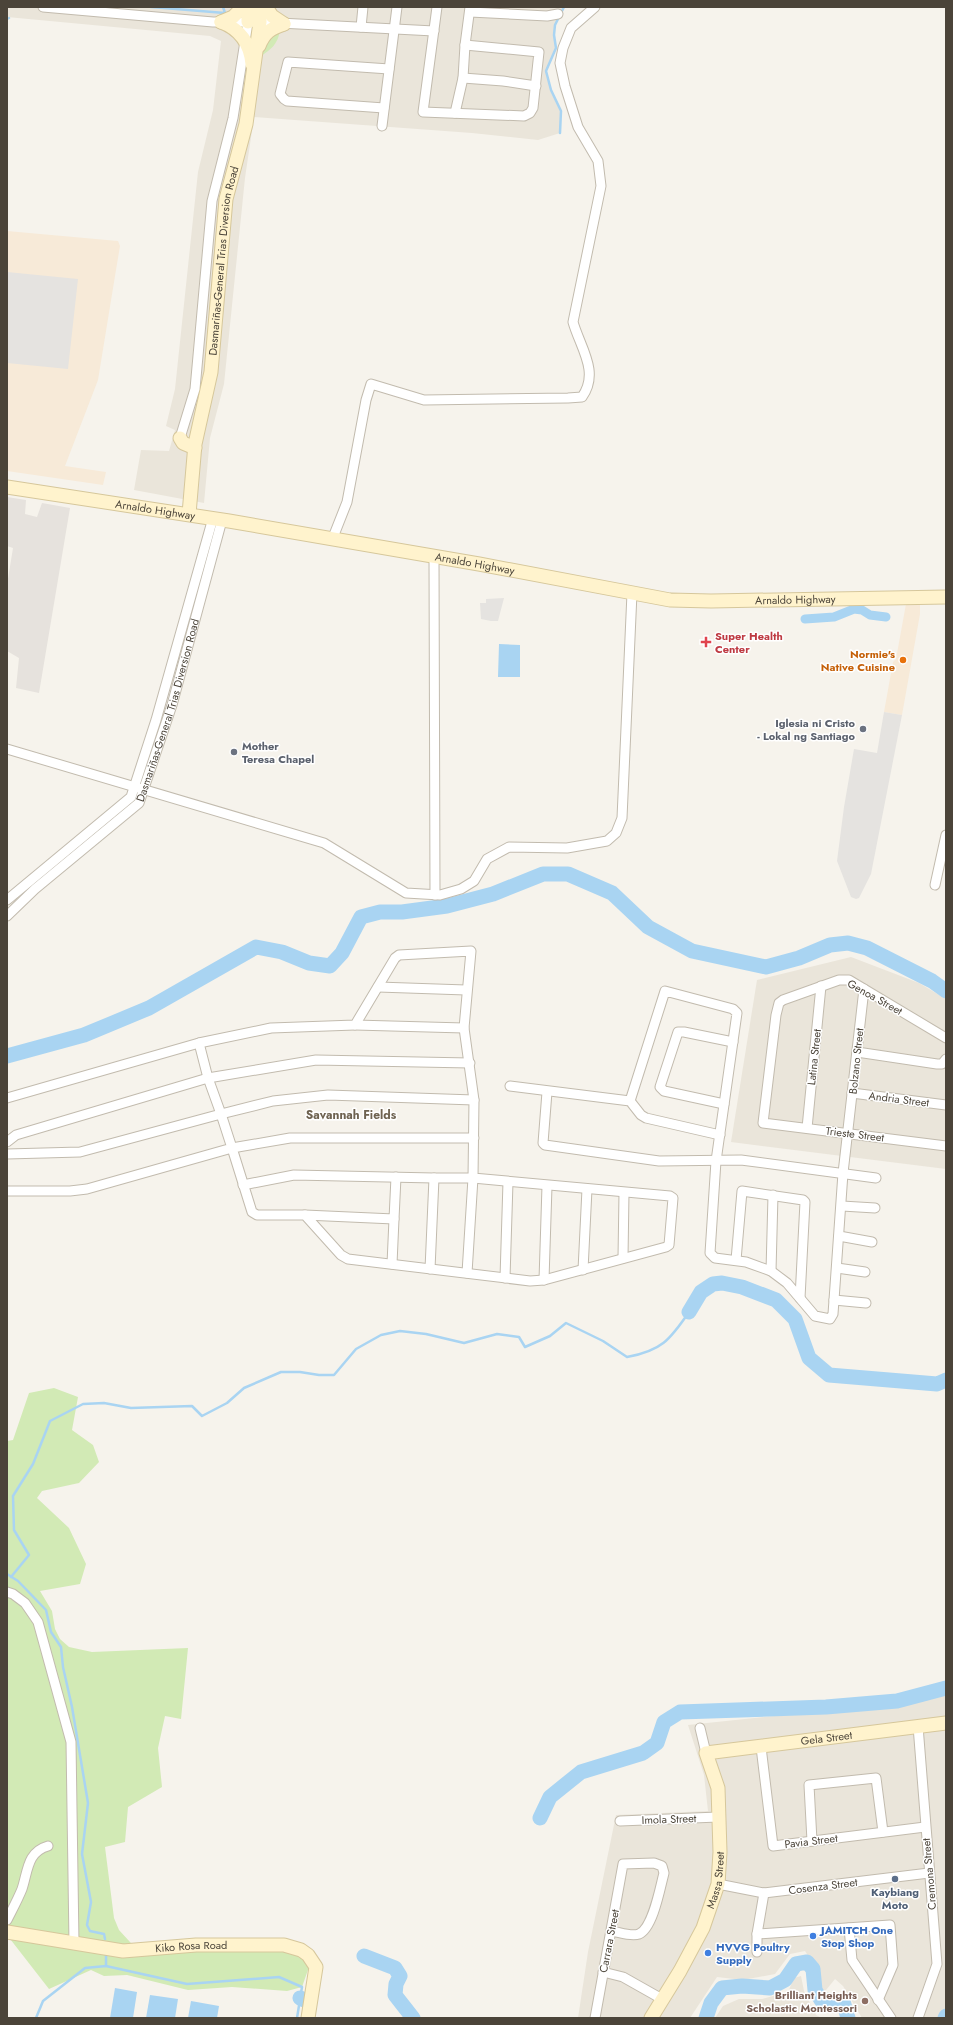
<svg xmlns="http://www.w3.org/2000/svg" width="953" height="2025" font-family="Jost,sans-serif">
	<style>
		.residential { fill: #eae5da }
		.commercial { fill: #f7ead8 }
		.industrial { fill: #e6e2dd }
		.green { fill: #d2eab5 }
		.parking { fill: #e5e3e0 }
		.water { fill: #a9d4f2 }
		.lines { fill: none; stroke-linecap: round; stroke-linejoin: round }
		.stream { stroke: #a9d4f2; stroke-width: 2.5 }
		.canal { stroke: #a9d4f2; stroke-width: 9 }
		.river { stroke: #a9d4f2; stroke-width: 15 }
		.street-casing { stroke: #c2bbae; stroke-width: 11 }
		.secondary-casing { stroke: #d6c79b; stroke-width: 15 }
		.street { stroke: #fff; stroke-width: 9 }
		.secondary { stroke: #fff3cd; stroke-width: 13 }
		.health-dot { fill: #e0444e; stroke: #fff; stroke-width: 1.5 }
		.food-dot { fill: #e8710a; stroke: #fff; stroke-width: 1.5 }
		.worship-dot { fill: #6b7280; stroke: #fff; stroke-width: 1.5 }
		.service-dot { fill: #5c6f8a; stroke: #fff; stroke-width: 1.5 }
		.shop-dot { fill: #3f7fe0; stroke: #fff; stroke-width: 1.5 }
		.education-dot { fill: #8d6e63; stroke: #fff; stroke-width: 1.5 }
		.labels { text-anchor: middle; stroke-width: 3; stroke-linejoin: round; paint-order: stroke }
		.street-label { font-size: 11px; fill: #4b4439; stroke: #fff }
		.health-label { font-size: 11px; font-weight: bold; fill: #be3a42; stroke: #fff; text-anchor: start }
		.food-label { font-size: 11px; font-weight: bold; fill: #c56008; stroke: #fff; text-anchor: end }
		.worship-label { font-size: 11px; font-weight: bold; fill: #5b616d; stroke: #fff; text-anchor: end }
		.service-label { font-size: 11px; font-weight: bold; fill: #4e5e75; stroke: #fff }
		.shop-label { font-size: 11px; font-weight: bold; fill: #366cbe; stroke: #fff; text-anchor: start }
		.education-label { font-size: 11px; font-weight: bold; fill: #785e54; stroke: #fff; text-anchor: end }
		.neighbourhood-label { font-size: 12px; font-weight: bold; fill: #6e6250; stroke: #fff }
	</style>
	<rect width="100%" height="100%" fill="#f6f3ec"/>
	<g class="residential">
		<path d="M7,7H564L555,25L554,35L556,48L546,71L551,90L561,111L560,133L538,140L472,133L254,117L245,178L224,384L210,438L204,503L134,490L141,450L169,451L175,430L166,426L175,389L198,172L213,110L221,41L210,36L7,17Z"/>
		<path d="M851,957L919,983L946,999V1169L731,1142L757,980Z"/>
		<path d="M946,1692V2007L940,2018H862L843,1986L835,1979L822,1995L817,1990L814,1965L805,1951L790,1954L775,1974L743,1980L717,1977L690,2018H578L588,1952L616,1815L708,1811L704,1775L688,1725L917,1701Z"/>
		<path d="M801,1976L804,1991L816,2015L822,2018H715L723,2006L739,1999H762L788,1992L794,1978Z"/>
	</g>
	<g class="commercial">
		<path d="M7,231L118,241L120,246L115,276L98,380L65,466L106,472L103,485L7,471Z"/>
		<path d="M906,604H920V614L902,715L884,712L893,662L896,659Z"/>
	</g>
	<path class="industrial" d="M7,497L26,500L25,514L37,517L42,503L70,508L39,693L16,688L19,658L7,651V585L13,548L7,546Z"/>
	<g class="green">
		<path d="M280,30C278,44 271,50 259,57L268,37Z"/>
		<path d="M54,1388L78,1397L72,1430L93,1445L99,1462L79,1483L42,1491L37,1498L69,1528L86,1564L80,1584L40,1591L52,1611L55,1629L60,1639L69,1647L92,1652L188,1648L181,1719L165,1716L158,1748L162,1787L128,1807L125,1842L105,1847L114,1918L119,1930L141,1954L296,1948L310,1964L302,1987L287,1991L232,1987L188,1990L127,1975L104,1976L91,1970L49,1989L7,1935V1441L13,1440L29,1393Z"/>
	</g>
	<g class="parking">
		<path d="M7,272L78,279L68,369L7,363Z"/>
		<path d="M504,598L498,621H491L481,619L480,603H486V599Z"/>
		<path d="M884,712L902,715L871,874L859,898L856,899L851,897L837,861L844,807L854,749L877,753Z"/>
	</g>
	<g class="water">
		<path d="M499,644L520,645V677H498Z"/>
		<path d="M115,1988L137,1992L133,2018H110Z"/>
		<path d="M150,1995L178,1999L175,2018H146Z"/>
		<path d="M191,2001L219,2006L217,2018H188Z"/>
	</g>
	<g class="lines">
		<g class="stream">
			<path d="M151,7L225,13L223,7"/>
			<path d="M7,19L9,18"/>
			<path d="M560,133L561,111L551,90L546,71L556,48L554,35L555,25L564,7"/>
			<path d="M7,1574L18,1581L46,1610L51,1632L61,1647L63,1667L72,1707L88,1803L82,1854L91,1902L87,1925L90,1931L104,1934L105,1939"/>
			<path d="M11,1577L29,1555L14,1530L13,1496L33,1464L50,1421L83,1404L104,1403L131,1408L192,1406L202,1416L227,1403L244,1388L281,1372H300L319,1375H334L356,1349L381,1335L400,1331L426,1334L464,1343L497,1334L519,1337L525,1347L550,1336L566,1323L603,1341L627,1357C661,1351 670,1340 689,1312"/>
			<path d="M106,1965V1954"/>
			<path d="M36,2018L43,2001L85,1968L106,1966L187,1984L279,1977L302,1987L297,2018"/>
		</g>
		<path class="canal" d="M805,619L834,617L854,609L862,610L870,615L886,617"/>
		<g class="river">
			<path d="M7,1056L84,1035L149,1008L256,947L282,952L309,963L330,966L342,953L361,917L380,912H402L447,906L493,894L543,874H568L612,893L648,927L692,951L766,967L799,958L830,945L848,943L867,948L932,981L946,991"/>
			<path d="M689,1312L701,1292L713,1284L722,1283L742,1287L776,1300L795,1319L809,1358L829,1375L937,1384L946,1380"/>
			<path d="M540,1818L550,1797L581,1772L643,1753L657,1743L664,1722L680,1712L826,1707L897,1701L946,1688"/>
			<path d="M364,1956L395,1968L400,1976L396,1984L395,1995L413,2018"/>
			<path d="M300,1998L307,2001"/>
			<path d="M706,2018L711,2003L722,1988L742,1986L770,1988L785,1980L796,1964L807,1962L813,1969L815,1990L821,2000L843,2001L848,2018"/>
			<path d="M945,2018L946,2016"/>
		</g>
		<defs>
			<g id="street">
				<path d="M43,7L213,22H260L434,31"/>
				<path d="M437,7L423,112L524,116L530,113L533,108L539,52L465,45"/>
				<path d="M470,12L547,16L558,14"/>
				<path d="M361,27L363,7"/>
				<path d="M463,78L503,81L536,86"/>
				<path d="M384,108L287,101L284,99L280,94L288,62L389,69"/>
				<path d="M455,113L463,78L465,45L470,7"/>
				<path d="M382,126L397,7"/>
				<path d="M180,438L195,389L212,201L233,118L248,22"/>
				<path d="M332,540L347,502L366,400L371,384L424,400L568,398L582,397C600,372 580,347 573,322L601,186L598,161L578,127L565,86L560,63L563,48L571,28L595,7"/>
				<path d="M434,557L435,895"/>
				<path d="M7,749L324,843L406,893L440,895L461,889L474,881L487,859L509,847L567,848L607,841L616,833L622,818L632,593"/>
				<path d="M935,885L946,835"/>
				<path d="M7,900L131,797L156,720L213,518"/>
				<path id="s1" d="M7,916L35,889L139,803L172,705L222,520"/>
				<path d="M378,987L466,990"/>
				<path d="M355,1025L464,1028"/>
				<path d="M946,1038L849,980H839L783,1000L779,1003L776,1015L763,1123L946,1146"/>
				<path d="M199,1043L208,1078L221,1114L273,1101L328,1095L474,1100"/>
				<path d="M857,1052L937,1064H942L946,1059"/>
				<path d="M510,1086L630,1101L641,1115L646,1118L720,1135"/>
				<path d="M547,1092L543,1143L545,1145L659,1161L741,1160L876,1178"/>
				<path d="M852,1093L946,1105"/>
				<path d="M7,1098L199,1043L271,1028L355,1025L395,958L399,955L471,951L464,1028L474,1100L473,1178L670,1196L673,1198L669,1245L666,1247L544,1280L530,1281L348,1259L341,1255L305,1215H257L252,1212L232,1148L290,1138H474"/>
				<path d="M630,1101L665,991L733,1009L737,1013L716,1161L710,1253L715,1258L746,1262L771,1271L787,1283L815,1316L830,1319L833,1314L843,1173L864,989"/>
				<path d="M724,1104L664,1091L660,1087L678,1032H684L733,1042"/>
				<path d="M807,1128L821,986"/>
				<path d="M7,1142L16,1135L208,1078L316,1060L470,1063"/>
				<path d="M7,1154L80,1152L221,1114L232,1148L87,1189L70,1191H7"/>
				<path d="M243,1185L294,1175L434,1178"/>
				<path d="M842,1206L875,1208"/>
				<path d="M305,1215L394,1219L396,1177"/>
				<path d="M839,1236L872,1242"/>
				<path d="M623,1258L624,1193"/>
				<path d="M736,1260L742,1191L803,1200L805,1202L800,1298"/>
				<path d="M392,1264L394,1219"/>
				<path d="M837,1268L865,1272"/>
				<path d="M430,1269L434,1178H473L467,1273"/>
				<path d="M583,1270L587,1189"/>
				<path d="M771,1271L773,1195"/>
				<path d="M505,1278L508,1182"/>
				<path d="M544,1280L547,1186"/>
				<path d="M834,1300L866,1303"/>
				<path d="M7,1592L13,1594L25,1603L38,1622L71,1742L74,1943"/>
				<path d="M918,1726L937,1964L918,2018"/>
				<path d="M700,1728L706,1753"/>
				<path d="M761,1747L773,1846L925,1827"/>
				<path d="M620,1821L718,1817"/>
				<path d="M812,1841L809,1785L876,1778L883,1832"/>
				<path d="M718,1884L764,1893L929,1873"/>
				<path d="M7,1920C12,1910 18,1899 22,1889C28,1871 27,1852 48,1846"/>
				<path d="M849,1928L852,1960L891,2018"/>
				<path d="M757,1934L890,1925L893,1965L878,2000"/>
				<path d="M757,1952V1934L764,1893"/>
				<path d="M603,1972L623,1977L662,1999"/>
				<path d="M595,2018L623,1864L654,1863L662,1866L664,1873C660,1888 653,1928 639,1934C631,1937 619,1932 611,1931"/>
			</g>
			<g id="secondary">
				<path d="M266,7L272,16L284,24"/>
				<path d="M221,22C240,29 250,43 252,64"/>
				<path d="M221,22L233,17L243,7"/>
				<path d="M248,22V7"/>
				<path d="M259,46C264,33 271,28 284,24"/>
				<path d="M180,438L183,443L195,448"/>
				<path id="s2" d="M7,487L229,521L479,564L670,600L711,601L946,597"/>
				<path id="s3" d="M189,514L195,444L211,372L226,199L246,124L260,22V7"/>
				<path id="s4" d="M7,1932L123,1951L196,1945H284L301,1950L308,1955L316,1967L308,2018"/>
				<path id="s5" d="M651,2018L680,1971L703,1928L718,1884L720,1852L718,1788L706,1753L946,1723"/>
			</g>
		</defs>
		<use href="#street" class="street-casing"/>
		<use href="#secondary" class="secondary-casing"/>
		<use href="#street" class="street"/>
		<use href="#secondary" class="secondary"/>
	</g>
	<path class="health-dot" d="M704 636h4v4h4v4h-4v4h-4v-4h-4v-4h4z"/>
	<circle class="food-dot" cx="903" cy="660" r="4"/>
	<g class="worship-dot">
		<circle cx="863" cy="729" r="4"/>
		<circle cx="234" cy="752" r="4"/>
	</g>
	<circle class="service-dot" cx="895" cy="1879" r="4"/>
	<g class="shop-dot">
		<circle cx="813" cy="1936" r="4"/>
		<circle cx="708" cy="1953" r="4"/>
	</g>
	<circle class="education-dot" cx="865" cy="2001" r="4"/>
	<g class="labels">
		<g class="street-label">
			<text dy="4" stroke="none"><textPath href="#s3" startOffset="256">Dasmariñas-General Trias Diversion Road</textPath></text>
			<text dy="4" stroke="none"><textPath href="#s2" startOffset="150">Arnaldo Highway</textPath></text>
			<text dy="4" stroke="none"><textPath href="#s2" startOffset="474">Arnaldo Highway</textPath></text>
			<text dy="4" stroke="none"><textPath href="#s2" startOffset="798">Arnaldo Highway</textPath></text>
			<text dy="4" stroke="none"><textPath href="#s1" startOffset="271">Dasmariñas-General Trias Diversion Road</textPath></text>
			<text transform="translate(875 997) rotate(29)" y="4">Genoa Street</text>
			<text transform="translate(814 1057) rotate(-84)" y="4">Latina Street</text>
			<text transform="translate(856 1061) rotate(-84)" y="4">Bolzano Street</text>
			<text transform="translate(899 1099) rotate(7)" y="4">Andria Street</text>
			<text transform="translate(855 1134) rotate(7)" y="4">Trieste Street</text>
			<text dy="4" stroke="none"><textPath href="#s5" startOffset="405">Gela Street</textPath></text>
			<text transform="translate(669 1819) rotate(-2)" y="4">Imola Street</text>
			<text transform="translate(811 1841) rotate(-7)" y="4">Pavia Street</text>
			<text transform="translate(929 1874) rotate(-95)" y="4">Cremona Street</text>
			<text dy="4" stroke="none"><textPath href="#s5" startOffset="154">Massa Street</textPath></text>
			<text transform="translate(823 1886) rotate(-7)" y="4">Cosenza Street</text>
			<text transform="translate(609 1941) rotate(-79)" y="4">Carrara Street</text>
			<text dy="4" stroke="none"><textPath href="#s4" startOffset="186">Kiko Rosa Road</textPath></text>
		</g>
		<g class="health-label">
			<text x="715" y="640">Super Health<tspan x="715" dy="13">Center</tspan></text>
		</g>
		<g class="food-label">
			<text x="895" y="658">Normie's<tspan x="895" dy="13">Native Cuisine</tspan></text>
		</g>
		<g class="worship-label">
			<text x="855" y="727">Iglesia ni Cristo<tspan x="855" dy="13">- Lokal ng Santiago</tspan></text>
			<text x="242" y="750" text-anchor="start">Mother<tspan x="242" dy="13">Teresa Chapel</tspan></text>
		</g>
		<g class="service-label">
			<text x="895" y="1896">Kaybiang<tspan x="895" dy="13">Moto</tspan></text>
		</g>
		<g class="shop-label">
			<text x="821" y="1934">JAMITCH One<tspan x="821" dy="13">Stop Shop</tspan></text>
			<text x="716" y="1951">HVVG Poultry<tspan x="716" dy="13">Supply</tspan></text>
		</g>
		<g class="education-label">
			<text x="857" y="1999">Brilliant Heights<tspan x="857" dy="13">Scholastic Montessori</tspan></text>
		</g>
		<g class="neighbourhood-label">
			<text x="351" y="1119">Savannah Fields</text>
		</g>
	</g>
	<rect width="953" height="2025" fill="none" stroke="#4b4439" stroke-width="16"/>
</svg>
